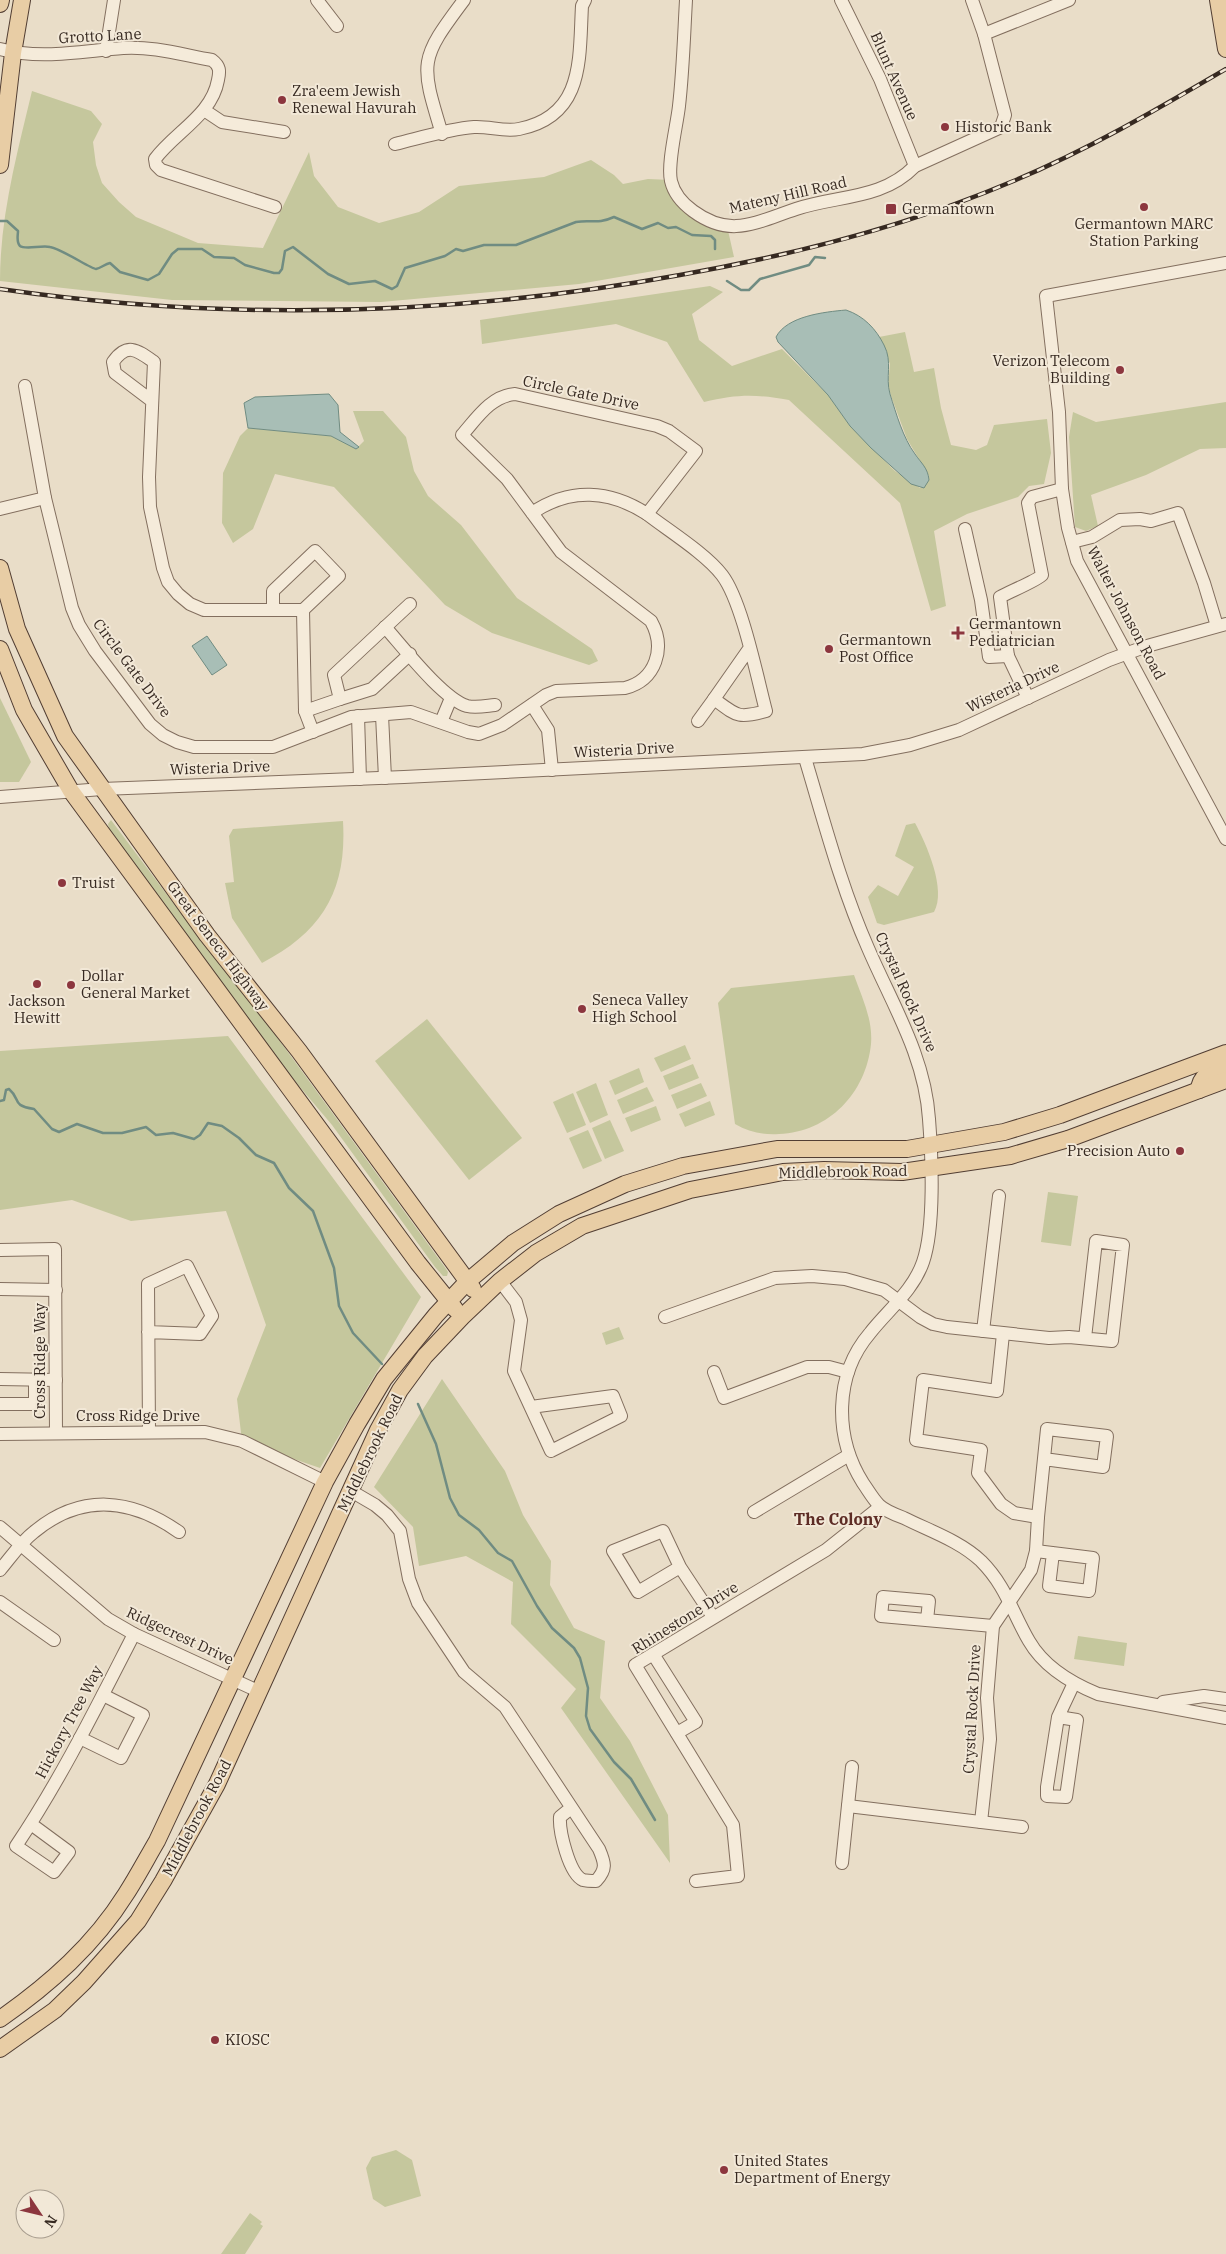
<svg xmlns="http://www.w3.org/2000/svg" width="1226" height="2254" font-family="'IBM Plex Serif',serif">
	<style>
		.green { fill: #c5c79d }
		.water { fill: #a8beb6; stroke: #708c82 }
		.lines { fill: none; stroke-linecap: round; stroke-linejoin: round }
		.stream { stroke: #708c82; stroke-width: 2.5 }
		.minor-casing { stroke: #836f5f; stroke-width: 14 }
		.major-casing { stroke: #523e33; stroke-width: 18 }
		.minor { stroke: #f5ebda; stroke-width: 12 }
		.major { stroke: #e8cda5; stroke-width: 16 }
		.rail-casing { stroke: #362921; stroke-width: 4.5 }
		.rail { stroke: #f2e8d7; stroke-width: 2.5; stroke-dasharray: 8; stroke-linecap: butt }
		.poi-dot { fill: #8c363e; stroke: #f2e8d7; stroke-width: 2 }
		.labels { text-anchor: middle; stroke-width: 4; stroke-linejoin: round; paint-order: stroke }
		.street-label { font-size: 15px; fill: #362921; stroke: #f2e8d7 }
		.poi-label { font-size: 15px; fill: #362921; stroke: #f2e8d7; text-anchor: start }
		.neighbourhood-label { font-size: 16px; font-weight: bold; fill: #5d2c25; stroke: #f2e8d7 }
	</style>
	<rect width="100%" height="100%" fill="#e9ddc8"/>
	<g class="green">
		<path d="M32,91L91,111L102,124L93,142L96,165L102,183L119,202L136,217L198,243L263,248L309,152L314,176L338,207L379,223L419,212L459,186L544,177L591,160L614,175L623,184L648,179L671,180L682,204L727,226L734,257L579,284L381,302L172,300L0,281C0,216 17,154 32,91Z"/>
		<path d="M710,286L723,292L692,314L699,340L732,366L782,349L828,395L850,426L895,471L920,488L929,480V476L907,439L891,396L888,385L890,364L879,337L905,332L914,372L934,368L941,408L951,445L976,450L987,445L994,425L1047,419L1051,453L1044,484L1029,486L1018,497L967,514L934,531L946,606L931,611L900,503L789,400C756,394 737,394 704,402L667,342L616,324L482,344L480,320Z"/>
		<path d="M1226,402V448L1200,449L1146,475L1091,495L1098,526L1086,531L1075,527L1069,437L1073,412L1096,422Z"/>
		<path d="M353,411H383L406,437L414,471L428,496L461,525L517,598L592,649L598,661L589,665L492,633L445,605L334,487L275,474L253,529L233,543L222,523L223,473L240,436L248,428L331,436L356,449L364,441Z"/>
		<path d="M0,698L31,762L19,782H0Z"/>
		<path d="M111,820L180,912L220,959L444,1266L448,1272L447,1276H443L435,1267L332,1125L277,1060L109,829L108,824Z"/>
		<path d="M343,821C347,890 323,931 262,963L232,918L225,883L234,882L229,836L233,829Z"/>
		<path d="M915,823C926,843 947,890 934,912L884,925L877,923L868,897L878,885L898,896L914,867L895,856L906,825Z"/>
		<path d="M854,975C862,998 873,1019 871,1044C866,1093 829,1132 779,1134C763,1135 749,1132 735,1124L718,1003L731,988Z"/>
		<path d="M427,1019L522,1138L469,1180L375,1061Z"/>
		<path d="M228,1036L421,1297L320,1468L242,1441L237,1399L266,1325L226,1211L131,1221L72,1200L0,1210V1051Z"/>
		<path d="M685,1045L691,1059L661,1072L654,1058Z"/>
		<path d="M693,1064L699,1078L669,1090L663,1076Z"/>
		<path d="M639,1068L644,1082L615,1095L609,1081Z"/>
		<path d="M596,1083L608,1115L590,1123L576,1092Z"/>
		<path d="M701,1083L707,1096L677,1109L671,1095Z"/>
		<path d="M647,1087L654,1101L623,1114L617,1100Z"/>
		<path d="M573,1093L586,1125L567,1133L553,1102Z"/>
		<path d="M710,1101L715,1115L685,1127L679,1114Z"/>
		<path d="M656,1106L661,1120L631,1132L625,1118Z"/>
		<path d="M610,1120L624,1151L605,1159L592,1128Z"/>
		<path d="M588,1130L602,1161L583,1169L569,1138Z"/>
		<path d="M1048,1192L1078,1196L1071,1246L1041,1242Z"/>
		<path d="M619,1327L624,1339L606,1345L602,1333Z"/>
		<path d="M442,1379L505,1471L523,1515L551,1561L550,1585L574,1628L605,1641L600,1698L630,1741L668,1815L670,1863L561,1708L576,1689L511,1624L513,1582L466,1556L419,1566L413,1527L374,1487Z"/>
		<path d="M1078,1636L1127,1643L1124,1666L1074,1659Z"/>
		<path d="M396,2150L412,2160L421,2196L385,2207L373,2199L366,2168L372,2157Z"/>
		<path d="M250,2213L262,2222L260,2224L263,2226L245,2254H221Z"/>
	</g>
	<g class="water">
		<path d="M846,310C864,316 876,329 884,345C893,362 885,377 890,394C896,413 903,438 915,454C921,463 928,468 929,480L924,488L911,484L871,448L850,426L828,395L778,342L776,337C787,316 824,312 846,310Z"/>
		<path d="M329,394L338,405L340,432L359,447L356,449L331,436L248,428L244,403L255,397Z"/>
		<path d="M207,636L227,665L212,675L192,646Z"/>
	</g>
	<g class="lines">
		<g class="stream">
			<path d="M0,221H7L18,231C18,235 16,242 20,246C25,250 42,245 50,247C62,249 91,269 96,269C101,268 105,264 110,263L120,272L148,280L159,274L172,254L178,249H202L214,257L234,258L245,265L274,273H279L282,269L285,251L293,247L328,274L349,284L375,281L392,289L397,286L405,268L445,256L456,249L463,251L484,245H516L576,222C593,219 596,225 614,217L642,229L658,223L668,228L676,227L692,235L711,236L715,240V249"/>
			<path d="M727,281L741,290H749L760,279L809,265L815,257L825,258"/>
			<path d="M0,1101L4,1100L6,1090L9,1089C22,1100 10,1105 34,1109L52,1129L59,1132L77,1124L103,1133H122L146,1127L156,1135L173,1133L194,1139L200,1135L208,1123L222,1126L239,1138L256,1155L274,1163L289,1188L313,1211L334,1268L339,1306L353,1333L382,1364"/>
			<path d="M418,1404L436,1444L450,1498L459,1515L479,1530L498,1553L512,1561L537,1606L552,1628L574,1648L580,1658L588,1688L586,1716L590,1729L614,1762L631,1779L655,1820"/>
		</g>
		<defs>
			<g id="minor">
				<path d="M317,0L337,26"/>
				<path d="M686,0C684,35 683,71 679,106C677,125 667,164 671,181C674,194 682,203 693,211C731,239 756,222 796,209C838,195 882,200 915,166L1001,127L1005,115L984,34L972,0"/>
				<path d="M841,0L880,79L915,166"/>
				<path d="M984,34L1069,0"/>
				<path d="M0,49C41,60 82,51 123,48C153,46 183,55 212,60C220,66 220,71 218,80C212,115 175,132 155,159L156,165L161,170L275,207"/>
				<path d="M106,51L114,0"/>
				<path d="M204,110L222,122L284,132"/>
				<path d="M442,134C420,62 419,60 464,0"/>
				<path d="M395,144C420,138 448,129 474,127C489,126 504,132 519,129C585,116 579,58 582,6L585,0"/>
				<path d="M1226,263L1046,296L1059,412L1062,489L1068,528L1077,561L1226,839"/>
				<path d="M152,401L115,373L113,362C127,342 137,350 154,362L149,477L150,507L163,568L168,582L178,594L190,604L204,610H303L305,711L313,732"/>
				<path d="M45,498L72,608L79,625L95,651L150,724L163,735L177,742L194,747H273L351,717L411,712L468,732L479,734L502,725L546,695L556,691L625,688C656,680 666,648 651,621L561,552L507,479L462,435C477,418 491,396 515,394L657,426L669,431L696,451L647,514C610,490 570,487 532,513"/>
				<path d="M0,509L45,498L25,386"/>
				<path d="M647,514C669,531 706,554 722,575C742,601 757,677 766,711C738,719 737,716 714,699L749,649"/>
				<path d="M965,529L981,600L989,657L1008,656"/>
				<path d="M1072,542L1092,537L1120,520L1140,519L1151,521L1178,513L1204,583L1217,626"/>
				<path d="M273,610V591L315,551L339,576L303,610"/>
				<path d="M385,627C403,647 443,699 467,706C476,708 485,706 495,705"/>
				<path d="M1028,698L1008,656L1000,597C1009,592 1038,580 1042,575L1028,503L1032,497L1062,489"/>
				<path d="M340,699L372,689L410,654"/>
				<path d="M532,705L548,730L552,770"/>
				<path d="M305,711L340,699L334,675L410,604"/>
				<path d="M382,715L385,778"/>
				<path d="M358,716L360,779"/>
				<path d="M698,721L714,699"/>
				<path d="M441,722L451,698"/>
				<path d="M805,758C824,821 841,887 868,948C892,1004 925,1056 929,1119C932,1157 935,1227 923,1262C913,1291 888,1310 870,1333C834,1375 834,1437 863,1483C868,1490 873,1499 879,1505C885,1511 896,1515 904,1518C930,1531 960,1541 981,1561C1006,1586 1012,1612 1029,1641C1044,1667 1071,1683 1098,1694L1226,1718"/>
				<path d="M0,797L102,789L404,777L863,754L910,745L959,730L1109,660L1147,646L1226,624"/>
				<path d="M0,1250L55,1249L56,1433"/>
				<path d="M500,1281L516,1302L521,1320L514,1371L551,1451L621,1416L613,1396L531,1407"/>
				<path d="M0,1289L56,1290"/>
				<path d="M665,1317L775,1278L812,1276L845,1279L884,1290L920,1317L933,1324L947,1327L1049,1338L1069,1337L1112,1341L1123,1245L1096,1241L1085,1338"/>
				<path d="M983,1331L999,1196"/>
				<path d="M148,1332L200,1334L212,1316L187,1266L148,1284L149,1432"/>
				<path d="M714,1372L724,1398L807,1367H829L848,1372"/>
				<path d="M0,1379L56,1380"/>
				<path d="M0,1404H35V1379"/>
				<path d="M0,1434L205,1432L242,1441L325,1482"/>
				<path d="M351,1491L375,1505L387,1515L400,1531L409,1579L418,1603L464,1672L505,1707L599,1849C605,1863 607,1869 596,1881C592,1881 587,1881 583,1880C569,1874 559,1831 560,1817L571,1808"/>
				<path d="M754,1512L849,1455"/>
				<path d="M1038,1517L1047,1429L1107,1436L1103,1467L1044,1459"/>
				<path d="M0,1527L108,1619L134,1634L258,1691"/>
				<path d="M1036,1551L1093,1558L1089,1591L1049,1586L1053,1553"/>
				<path d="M680,1567L638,1592L613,1551L663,1531L680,1567L713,1617"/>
				<path d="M0,1570C11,1557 21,1542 34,1532C81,1493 131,1498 179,1532"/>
				<path d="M0,1602L54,1640"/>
				<path d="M927,1620L929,1601L883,1597L881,1616L993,1626"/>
				<path d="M653,1654L696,1722L677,1733"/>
				<path d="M1163,1702L1204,1696L1226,1699"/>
				<path d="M1058,1717L1077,1720L1066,1797L1047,1796V1787L1058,1717L1074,1683"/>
				<path d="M80,1738L121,1758L143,1715L103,1695"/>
				<path d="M848,1806L1022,1827"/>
				<path d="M981,1822L990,1739L987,1698L993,1626L1031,1570L1036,1551L1038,1517L1014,1513L1001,1504L978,1473L981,1450L916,1440L923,1380L997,1391L1003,1334"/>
				<path d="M31,1824L69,1852L54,1872L16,1846C61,1779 97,1706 134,1634"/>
				<path d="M842,1863L852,1767"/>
				<path d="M696,1881L738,1876L733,1825L635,1665L826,1550L880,1507"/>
			</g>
			<g id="major">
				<path d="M1218,0L1226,49"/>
				<path d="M0,4L1,0"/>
				<path d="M0,165L13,53L22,0"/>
				<path d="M0,568L17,629L65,736L207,935L299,1051L473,1289"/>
				<path d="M0,649L24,710L71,791L418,1263L455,1309"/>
				<path d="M1199,1090C1200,1074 1213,1071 1226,1065"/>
				<path d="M0,2019C50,1984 94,1945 126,1894C137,1877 147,1858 157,1841L325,1482L357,1424L384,1379L436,1315L467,1282L513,1243L559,1214L625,1184L683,1166L777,1149H907L1004,1132L1060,1115L1226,1053"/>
				<path d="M0,2049L55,2010L84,1982L138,1921L163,1881L217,1784L378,1430L400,1390L425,1356L462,1317L500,1281L536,1253L582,1226L690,1190L783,1172L824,1170L902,1172L1010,1156L1068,1139L1226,1080"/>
			</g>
		</defs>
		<use href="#minor" class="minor-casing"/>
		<use href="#major" class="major-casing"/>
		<use href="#minor" class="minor"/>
		<use href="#major" class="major"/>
		<defs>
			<path id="rail" d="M0,289C227,322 454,316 680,275C793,255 905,227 1011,182C1086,151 1156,110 1226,69"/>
		</defs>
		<use href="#rail" class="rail-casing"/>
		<use href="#rail" class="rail"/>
	</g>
	<g class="poi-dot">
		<circle cx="282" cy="100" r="5"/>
		<circle cx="945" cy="127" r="5"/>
		<circle cx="1144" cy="207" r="5"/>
		<rect x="885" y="203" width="12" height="12" rx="2.5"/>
		<circle cx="1120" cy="370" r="5"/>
		<path d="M955.5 625.5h5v5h5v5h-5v5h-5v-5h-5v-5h5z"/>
		<circle cx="829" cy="649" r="5"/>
		<circle cx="62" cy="883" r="5"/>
		<circle cx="37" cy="984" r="5"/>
		<circle cx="71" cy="985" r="5"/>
		<circle cx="582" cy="1009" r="5"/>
		<circle cx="1180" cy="1151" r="5"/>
		<circle cx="215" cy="2040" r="5"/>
		<circle cx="724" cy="2170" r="5"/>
	</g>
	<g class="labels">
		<g class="street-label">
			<text transform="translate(100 36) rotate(-3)" y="5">Grotto Lane</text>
			<text transform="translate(894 76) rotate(66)" y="5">Blunt Avenue</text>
			<text transform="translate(788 195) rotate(-13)" y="5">Mateny Hill Road</text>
			<text transform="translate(581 393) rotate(12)" y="5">Circle Gate Drive</text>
			<text transform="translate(1126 613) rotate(62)" y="5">Walter Johnson Road</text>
			<text transform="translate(132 668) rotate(53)" y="5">Circle Gate Drive</text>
			<text transform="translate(1013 687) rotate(-25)" y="5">Wisteria Drive</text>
			<text transform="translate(624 750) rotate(-3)" y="5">Wisteria Drive</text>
			<text transform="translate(220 768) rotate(-2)" y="5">Wisteria Drive</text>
			<text transform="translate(218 946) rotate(53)" y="5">Great Seneca Highway</text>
			<text transform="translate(906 992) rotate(66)" y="5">Crystal Rock Drive</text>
			<text transform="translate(843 1172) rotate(-1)" y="5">Middlebrook Road</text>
			<text transform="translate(40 1361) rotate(-90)" y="5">Cross Ridge Way</text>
			<text x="138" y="1421">Cross Ridge Drive</text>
			<text transform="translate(370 1453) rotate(-64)" y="5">Middlebrook Road</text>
			<text transform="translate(685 1618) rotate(-32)" y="5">Rhinestone Drive</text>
			<text transform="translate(180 1636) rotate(25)" y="5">Ridgecrest Drive</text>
			<text transform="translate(972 1709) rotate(-87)" y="5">Crystal Rock Drive</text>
			<text transform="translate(69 1722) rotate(-62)" y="5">Hickory Tree Way</text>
			<text transform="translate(197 1818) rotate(-62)" y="5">Middlebrook Road</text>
		</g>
		<g class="poi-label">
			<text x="292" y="96">Zra'eem Jewish<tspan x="292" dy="17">Renewal Havurah</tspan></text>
			<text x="955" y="132">Historic Bank</text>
			<text x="902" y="214">Germantown</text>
			<text x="1144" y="229" text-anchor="middle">Germantown MARC<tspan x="1144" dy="17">Station Parking</tspan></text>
			<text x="1110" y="366" text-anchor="end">Verizon Telecom<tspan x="1110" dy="17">Building</tspan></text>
			<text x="969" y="629">Germantown<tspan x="969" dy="17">Pediatrician</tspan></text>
			<text x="839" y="645">Germantown<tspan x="839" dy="17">Post Office</tspan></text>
			<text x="72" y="888">Truist</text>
			<text x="81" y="981">Dollar<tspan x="81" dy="17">General Market</tspan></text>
			<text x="592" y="1005">Seneca Valley<tspan x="592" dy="17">High School</tspan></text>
			<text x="37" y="1006" text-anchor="middle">Jackson<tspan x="37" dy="17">Hewitt</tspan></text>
			<text x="1170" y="1156" text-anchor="end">Precision Auto</text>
			<text x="225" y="2045">KIOSC</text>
			<text x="734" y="2166">United States<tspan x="734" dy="17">Department of Energy</tspan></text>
		</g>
		<g class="neighbourhood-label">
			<text x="838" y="1525">The Colony</text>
		</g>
	</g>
	<g transform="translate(40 2214) rotate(125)"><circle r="24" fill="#f2e8d7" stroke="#a79c8e"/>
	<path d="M0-4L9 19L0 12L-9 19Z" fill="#8c363e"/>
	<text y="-8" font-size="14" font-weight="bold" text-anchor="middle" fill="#362921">N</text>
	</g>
</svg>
